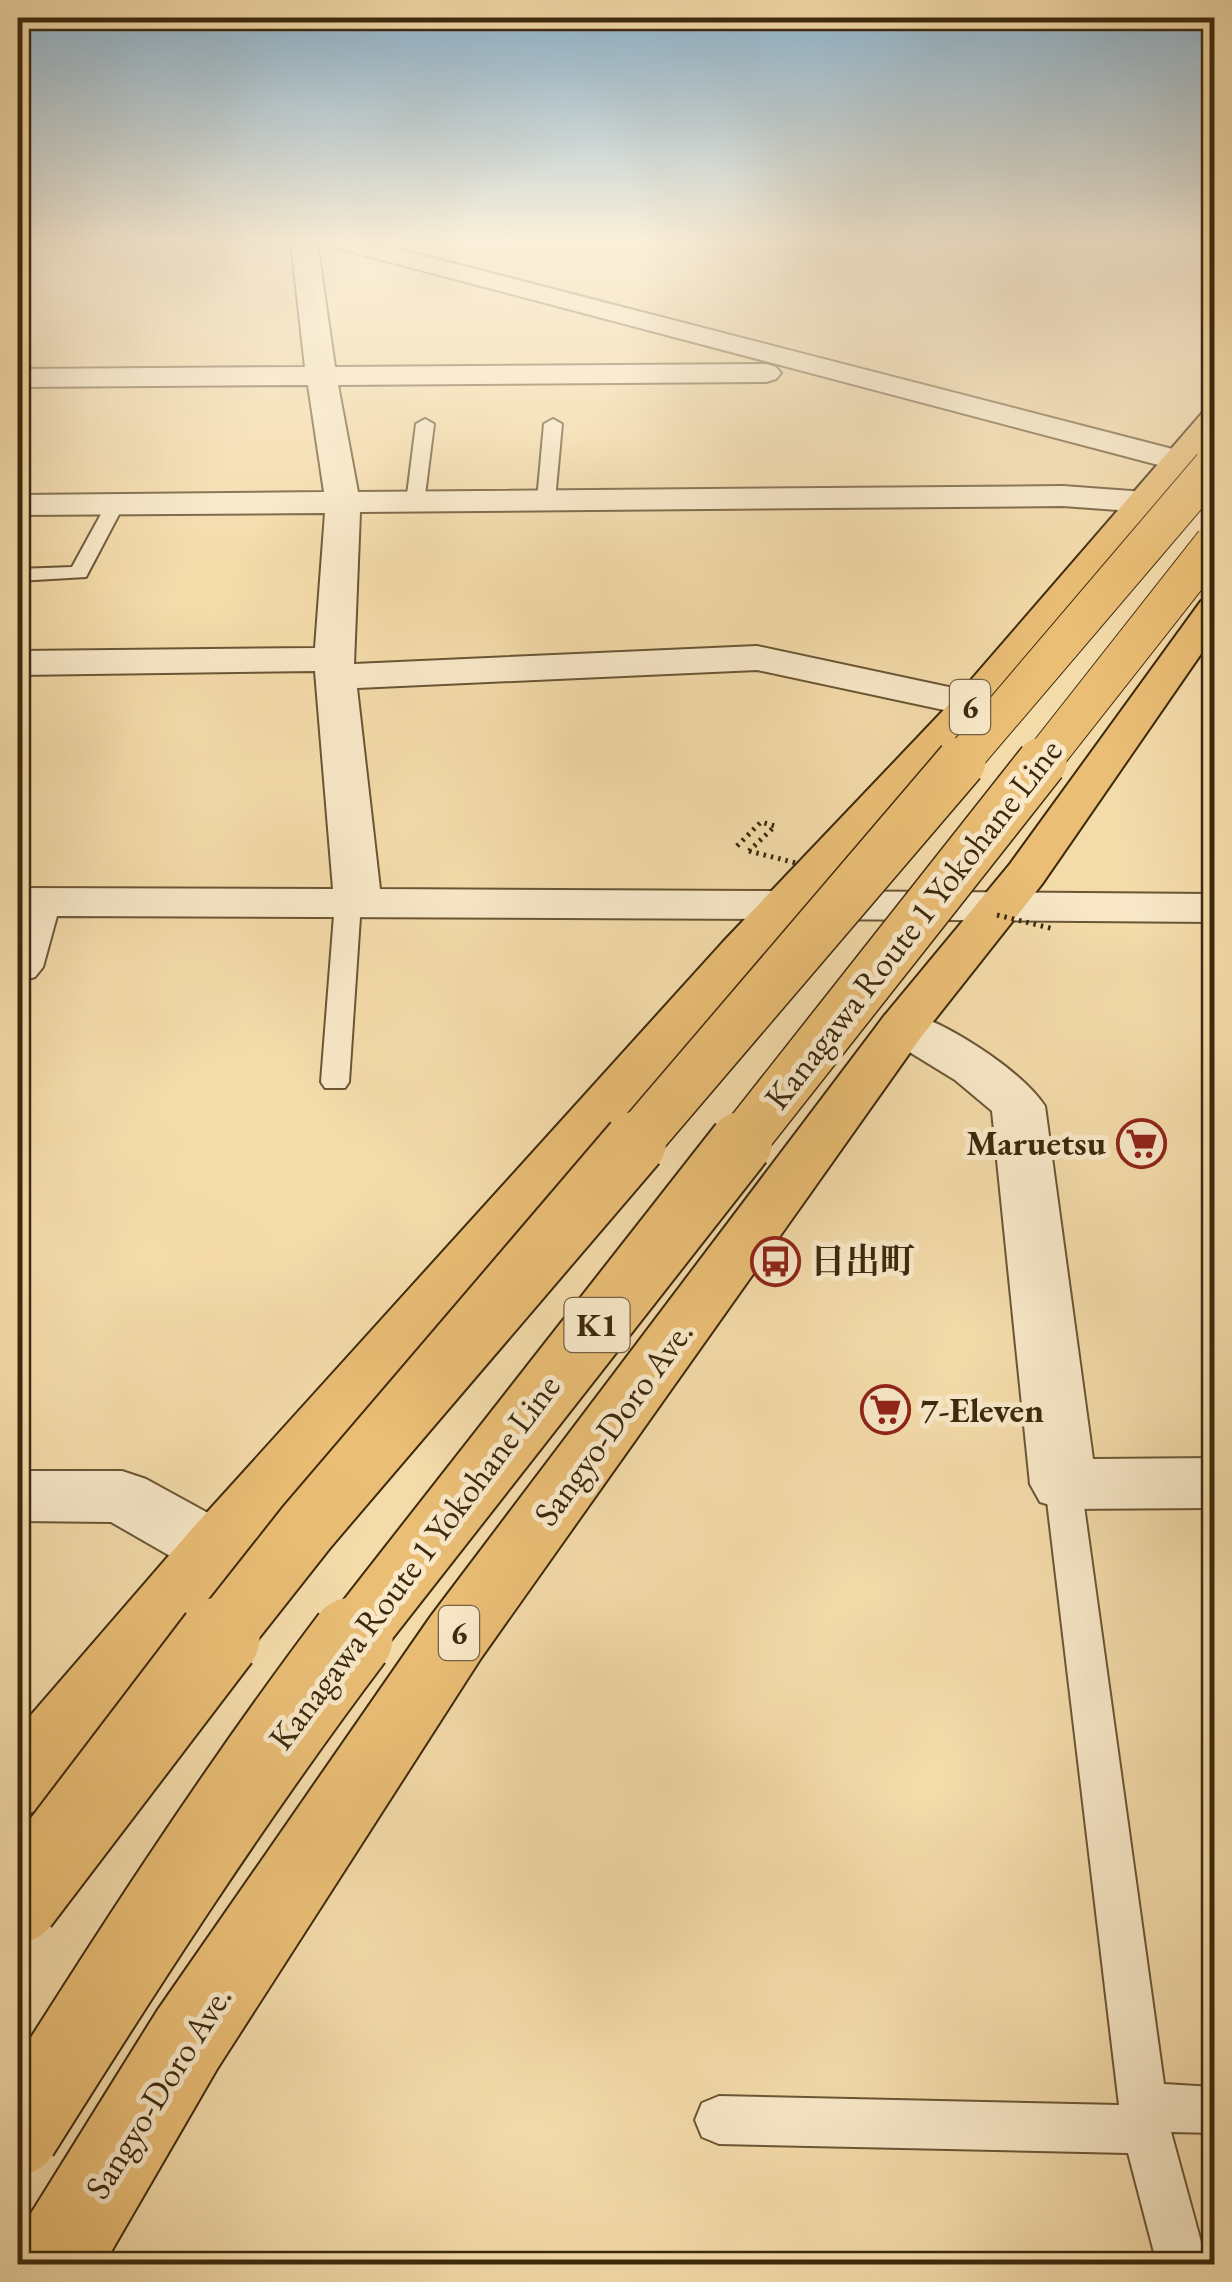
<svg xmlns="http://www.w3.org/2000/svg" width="1232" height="2282" font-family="'EB Garamond','Noto Serif JP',serif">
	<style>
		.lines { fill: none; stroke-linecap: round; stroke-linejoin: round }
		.service-casing { stroke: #6a5634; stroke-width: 4 }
		.minor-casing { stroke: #6a5634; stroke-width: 4 }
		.tertiary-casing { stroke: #6a5634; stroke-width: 4 }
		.primary-casing { stroke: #3c290d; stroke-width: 4 }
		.path { stroke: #3c290d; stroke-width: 5; stroke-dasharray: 2.5 5; stroke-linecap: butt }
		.service { fill: #f8e8c8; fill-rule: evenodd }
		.minor { fill: #f8e8c8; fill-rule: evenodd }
		.tertiary { fill: #f8e8c8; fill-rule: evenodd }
		.primary { fill: #eabe75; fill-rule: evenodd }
		.motorway-bridge-far4-casing { stroke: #3c290d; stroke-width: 31; stroke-linecap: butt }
		.motorway-bridge-far3-casing { stroke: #3c290d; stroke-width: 40; stroke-linecap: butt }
		.motorway-bridge-far2-casing { stroke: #3c290d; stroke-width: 52; stroke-linecap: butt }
		.motorway-bridge-far1-casing { stroke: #3c290d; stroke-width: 66; stroke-linecap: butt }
		.motorway-bridge-casing { stroke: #3c290d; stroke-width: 85; stroke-linecap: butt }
		.path-bridge { stroke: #3c290d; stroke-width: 5; stroke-dasharray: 2.5 5; stroke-linecap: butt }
		.motorway-bridge-far4 { stroke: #eabe75; stroke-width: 29 }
		.motorway-bridge-far3 { stroke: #eabe75; stroke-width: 38 }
		.motorway-bridge-far2 { stroke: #eabe75; stroke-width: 49 }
		.motorway-bridge-far1 { stroke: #eabe75; stroke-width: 62 }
		.motorway-bridge { stroke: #eabe75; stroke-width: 81 }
		.labels { text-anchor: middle; stroke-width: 10; stroke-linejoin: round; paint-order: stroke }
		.shield { fill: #f8e8c8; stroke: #746245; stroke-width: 2.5 }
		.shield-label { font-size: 32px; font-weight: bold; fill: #3c290d }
		.street-label { font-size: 35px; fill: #3c290d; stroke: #f8e8c8 }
		.poi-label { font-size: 35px; font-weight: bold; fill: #3c290d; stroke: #f8e8c8; text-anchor: start }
	</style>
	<rect width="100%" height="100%" fill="#f4dbaa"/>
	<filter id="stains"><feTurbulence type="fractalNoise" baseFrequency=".002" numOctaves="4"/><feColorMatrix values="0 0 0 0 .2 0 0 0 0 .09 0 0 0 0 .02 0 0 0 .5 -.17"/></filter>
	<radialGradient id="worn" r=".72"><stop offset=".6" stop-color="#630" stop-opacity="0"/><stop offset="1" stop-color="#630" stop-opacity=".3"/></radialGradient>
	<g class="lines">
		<defs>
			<g id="service">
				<path d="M425,419L434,424L424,503L415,509L406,503L416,424Z"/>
				<path d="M553,419L562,424L555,500L546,506L537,500L544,424Z"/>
				<path d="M115,499L124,505L86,577L18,581V569L72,567L106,505Z"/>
				<path d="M348,894L361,902L349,1082L345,1088H325L321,1082L335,902Z"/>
				<path d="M1063,1470L1076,1474L1081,1484L1164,2084L1214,2087V2133L1171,2132L1207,2264H1157L1128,2153L719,2144L702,2137L695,2120L702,2103L719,2096L1119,2105L1045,1484L1050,1474Z"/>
			</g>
			<g id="minor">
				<path d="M291,242H317L335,367L766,364L776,367L781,373L776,379L766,382L338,385L358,492L1063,486L1145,492L1157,495L1162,502L1157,509L1145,512L1063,506L360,512L354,664L757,646L972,692L986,695L992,704L986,713L972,716L757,670L357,688L380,889L785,891L802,895L809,905L802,915L785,919L57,916L43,967L35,977L18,982V888L333,889L315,671L18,675V651L315,648L325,513L18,515V495L324,492L308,385L18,387V369L305,367Z"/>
				<path d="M329,242H371L1188,453L1193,460L1188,467H1166L333,247Z"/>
				<path d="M903,1011C945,1021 1020,1069 1045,1106L1093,1459L1214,1458V1508L1063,1509L1040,1502L1030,1484L992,1111L955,1080L885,1037L877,1026L885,1015Z"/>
				<path d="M18,1471H122L146,1479L239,1530L249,1549L239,1568L215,1576L191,1568L111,1522L18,1521Z"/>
			</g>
			<path id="tertiary" d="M798,891L1214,894V922L798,919L781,915L774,905L781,895Z"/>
			<g id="primary">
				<path d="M1214,410V438L986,713L757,962L239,1568L45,1808L18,1817V1730L191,1530L723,942L958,695L1203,412Z"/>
				<path d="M1214,598V635L1042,884L921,1037L481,1658L217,2069L104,2264H18L20,2231L157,2011L431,1616L885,1015L1010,864L1201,601Z"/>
			</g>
		</defs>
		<use href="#service" class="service-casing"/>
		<use href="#minor" class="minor-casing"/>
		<use href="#tertiary" class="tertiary-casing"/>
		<use href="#primary" class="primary-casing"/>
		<path class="path" d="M737,846L761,822L775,826L749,851"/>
		<use href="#service" class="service"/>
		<use href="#minor" class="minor"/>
		<use href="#tertiary" class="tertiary"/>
		<use href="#primary" class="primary"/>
		<defs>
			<path id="motorway-bridge-far4" d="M1210,470L1214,465"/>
			<g id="motorway-bridge-far3">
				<path d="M959,764L1212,467"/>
				<path d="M1040,764L1214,543"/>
			</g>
			<g id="motorway-bridge-far2">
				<path d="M633,1146L961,762"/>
				<path d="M739,1146L1042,762"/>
			</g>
			<g id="motorway-bridge-far1">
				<path d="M217,1641L307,1527L635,1143"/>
				<path d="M351,1641L741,1143"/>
			</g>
			<g id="motorway-bridge">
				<path d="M18,1902L219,1638"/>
				<path d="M18,2134C124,1965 232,1797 352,1638"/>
			</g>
		</defs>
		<use href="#motorway-bridge-far4" class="motorway-bridge-far4-casing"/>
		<use href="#motorway-bridge-far3" class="motorway-bridge-far3-casing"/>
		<use href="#motorway-bridge-far2" class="motorway-bridge-far2-casing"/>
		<use href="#motorway-bridge-far1" class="motorway-bridge-far1-casing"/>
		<use href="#motorway-bridge" class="motorway-bridge-casing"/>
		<g class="path-bridge">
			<path d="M749,851L796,863"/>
			<path d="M997,915L1054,929"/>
		</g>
		<use href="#motorway-bridge-far4" class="motorway-bridge-far4"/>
		<use href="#motorway-bridge-far3" class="motorway-bridge-far3"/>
		<use href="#motorway-bridge-far2" class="motorway-bridge-far2"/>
		<use href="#motorway-bridge-far1" class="motorway-bridge-far1"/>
		<use href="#motorway-bridge" class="motorway-bridge"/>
	</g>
	<linearGradient id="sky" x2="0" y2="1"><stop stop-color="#8cb6d4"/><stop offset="0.43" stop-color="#faefd9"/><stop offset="1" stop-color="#faefd9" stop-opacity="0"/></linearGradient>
	<rect width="1232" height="561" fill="url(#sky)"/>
	<defs>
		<symbol id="supermarket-ring" viewBox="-11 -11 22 22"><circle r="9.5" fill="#f8e8c8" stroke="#8f2418" stroke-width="1.5"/><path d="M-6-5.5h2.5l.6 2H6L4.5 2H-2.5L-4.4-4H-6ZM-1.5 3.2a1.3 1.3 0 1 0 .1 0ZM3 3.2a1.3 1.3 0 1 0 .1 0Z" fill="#8f2418"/></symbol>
		<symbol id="bus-ring" viewBox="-11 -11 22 22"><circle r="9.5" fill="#f8e8c8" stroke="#8f2418" stroke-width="1.5"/><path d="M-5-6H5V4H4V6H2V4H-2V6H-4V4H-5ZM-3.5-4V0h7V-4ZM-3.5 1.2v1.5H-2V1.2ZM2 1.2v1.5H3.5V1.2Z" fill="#8f2418"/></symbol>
	</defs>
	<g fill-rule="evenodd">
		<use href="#supermarket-ring" x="1114" y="1116" width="55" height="55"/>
		<use href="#bus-ring" x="748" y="1234" width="55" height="55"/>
		<use href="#supermarket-ring" x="858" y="1382" width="55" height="55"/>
	</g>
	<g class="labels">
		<g class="shield">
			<rect x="950" y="680" width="40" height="54" rx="8"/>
			<rect x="564.5" y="1298" width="65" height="54" rx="8"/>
			<rect x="439" y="1606" width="40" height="54" rx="8"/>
		</g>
		<g class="shield-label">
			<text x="970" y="718">6</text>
			<text x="597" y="1336">K1</text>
			<text x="459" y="1644">6</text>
		</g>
		<g class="street-label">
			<text transform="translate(913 924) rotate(-52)" y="12">Kanagawa Route 1 Yokohane Line</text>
			<text transform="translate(613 1423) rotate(-54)" y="12">Sangyo-Doro Ave.</text>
			<text transform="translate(414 1562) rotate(-53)" y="12">Kanagawa Route 1 Yokohane Line</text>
			<text transform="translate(158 2092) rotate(-58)" y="12">Sangyo-Doro Ave.</text>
		</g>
		<g class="poi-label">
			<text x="1106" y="1155" text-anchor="end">Maruetsu</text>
			<text x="810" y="1273">日出町</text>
			<text x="920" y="1422">7-Eleven</text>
		</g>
	</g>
	<rect width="1232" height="2282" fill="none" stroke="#f4dbaa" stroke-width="60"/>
	<rect x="20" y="20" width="1192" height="2242" fill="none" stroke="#3c290d" stroke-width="5"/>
	<rect x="30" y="30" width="1172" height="2222" fill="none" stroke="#3c290d" stroke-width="2.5"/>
	<rect width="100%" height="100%" filter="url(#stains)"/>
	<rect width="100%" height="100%" fill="url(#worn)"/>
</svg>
